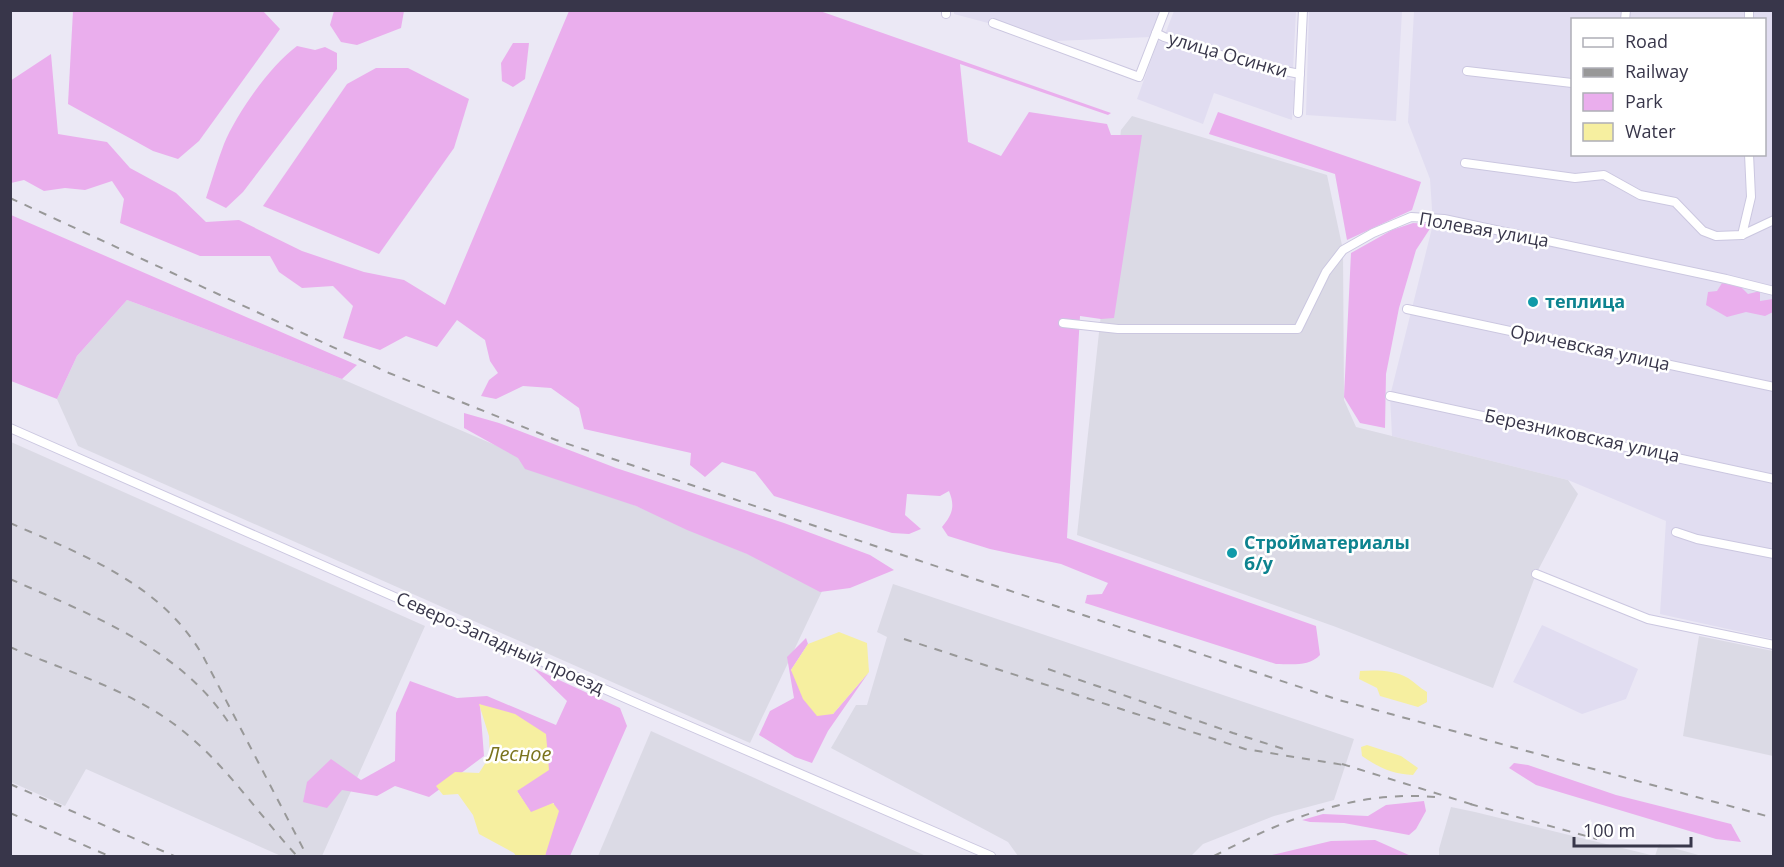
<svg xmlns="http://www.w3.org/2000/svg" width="1784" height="867" font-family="'Open Sans',sans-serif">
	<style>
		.residential { fill: #e1ddf1; fill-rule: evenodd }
		.industrial { fill: #dbdae5 }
		.green { fill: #eaaeed }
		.water { fill: #f6efa0 }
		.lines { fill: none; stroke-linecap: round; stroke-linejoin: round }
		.street-casing { stroke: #cbc7e0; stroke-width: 10 }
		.street { stroke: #fff; stroke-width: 8 }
		.rail { stroke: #989898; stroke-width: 2; stroke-dasharray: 8 8; stroke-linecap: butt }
		.culture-dot { fill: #0f9aa8; stroke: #fff; stroke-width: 2 }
		.labels { text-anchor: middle; stroke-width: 5; stroke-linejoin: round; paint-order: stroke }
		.street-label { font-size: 18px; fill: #38364a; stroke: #fff }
		.culture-label { font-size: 18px; font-weight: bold; fill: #0d838f; stroke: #fff; text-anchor: start }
		.water-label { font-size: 20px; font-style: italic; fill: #7a731d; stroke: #fff }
	</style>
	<rect width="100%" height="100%" fill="#ebe8f5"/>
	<g class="residential">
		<path d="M954,10L1162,11L1151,37L1055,41L954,14Z"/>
		<path d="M1174,11H1296L1293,70L1250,61L1165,34Z"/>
		<path d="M1309,11H1402L1396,121L1306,115Z"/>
		<path d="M1414,11H1773V639L1660,614L1666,521L1568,480L1392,436L1390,396L1433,224L1430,179L1408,122ZM1572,20H1764V154H1572Z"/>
		<path d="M1158,41L1295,81L1292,120L1214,93L1203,124L1137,99Z"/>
		<path d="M1542,625L1638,669L1626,699L1582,714L1513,682Z"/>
	</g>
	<g class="industrial">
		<path d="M1132,116L1327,175L1343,250L1344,400L1356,427L1568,480L1578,494L1536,574L1493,688L1336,627L1077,535L1121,130Z"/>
		<path d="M127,300L342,379L824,587L750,743L78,446L57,399L77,356Z"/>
		<path d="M11,442L425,626L322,856H281L86,769L65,806L11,782Z"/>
		<path d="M893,584L1354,739L1334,800L1274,816L1203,844L1191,856H1018L1008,842L831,748L856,705H867L887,637L877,632Z"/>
		<path d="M1699,636L1773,651V756L1683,736Z"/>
		<path d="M651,731L926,856H598Z"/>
		<path d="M1451,807L1475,812L1655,856L1659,844L1702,856H1439V849Z"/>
	</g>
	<g class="green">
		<path d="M73,11H263L280,29L199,141L178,159L153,151L68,104Z"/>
		<path d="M334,11V10L404,11L401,28L357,45L341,42L330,25Z"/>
		<path d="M569,11H820L1111,113L1108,115L960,64L968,142L1001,156L1029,112L1107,124L1111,135H1142L1114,318L1101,319L1080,316L1067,538L1316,626L1320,655C1309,667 1290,664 1276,664L1085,603L1087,595L1102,594L1108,583L1061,564L990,549L948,536L942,527C953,514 955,506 949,491L940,496L907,494L905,515L921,529L909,534L892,533L774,496L755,472L722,462L705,477L690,465L691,453L584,429L579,408L551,388L523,386L496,399L481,396L489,380L498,373L490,361L485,340L457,320L437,347L406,336L380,350L343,338L353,306L333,286L302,288L279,272L270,256H200L120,223L124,199L112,181L85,190L65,188L44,191L24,180L11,183L10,81L51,54L58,134L107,142L130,168L176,193L206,222L239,220L302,251L364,272L404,280L445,305Z"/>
		<path d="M513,43H529L525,79L513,87L502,81L501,63Z"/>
		<path d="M297,46L315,50L325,47L337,53V69L243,192L226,208L206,198C212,180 217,162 224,144C237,113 270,66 297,46Z"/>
		<path d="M376,68H408L469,99L454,148L379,254L263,206L347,84Z"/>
		<path d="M1218,112L1421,182L1412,210L1347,240L1335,174L1209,134Z"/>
		<path d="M11,215L357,365L342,379L127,300L77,356L57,399L11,381Z"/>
		<path d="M1413,223L1433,224L1416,250L1399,308L1386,374L1385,428L1360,423L1344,397L1351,253L1392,230Z"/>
		<path d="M1722,283L1741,287L1748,294L1760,291V301L1773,299V312L1765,316L1746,312L1727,317L1706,305L1708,292L1717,291Z"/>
		<path d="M464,413L499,423L616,468L784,523L870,555L894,570L850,588L820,592L747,554L687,530L636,506L525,469L518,458L464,428Z"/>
		<path d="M806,638L808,644L791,670L833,714L869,672L828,731L812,763L795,757L759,735L770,711L794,698L787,657Z"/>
		<path d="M533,668L620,708L627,726L570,856H545L554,803L531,813L517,791L480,704L484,756L429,797L395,786L377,796L342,790L327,808L303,802L307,782L331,759L361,780L395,761L396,713L410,681L457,698L487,696L556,725L567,701Z"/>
		<path d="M1514,763L1528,765L1616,795L1731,824L1741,842L1716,839L1536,785L1509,768Z"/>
		<path d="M1424,801L1426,811L1416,829L1409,835L1344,823L1310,822L1302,820L1323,814L1368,816L1386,805Z"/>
		<path d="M1375,840L1411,856H1268L1331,841Z"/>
	</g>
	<g class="water">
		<path d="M839,632L867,643L869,672L833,714L817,716L803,699L791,670L808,644Z"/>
		<path d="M1360,671C1376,670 1394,670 1408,678C1414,682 1420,688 1427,692V702L1418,707L1380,696L1377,688L1359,679Z"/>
		<path d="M479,704L515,714L546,734L549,770L517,791L531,812L553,803L559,811L545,856H516L514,853L479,834L473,815L458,794L443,795L436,786L455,772L479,773L490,756L489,736Z"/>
		<path d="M1367,745L1401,756L1418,768L1413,775C1393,774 1379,768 1362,756L1361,747Z"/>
	</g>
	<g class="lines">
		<defs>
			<g id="street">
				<path d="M946,14V10"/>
				<path d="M1625,20L1626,10"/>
				<path d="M1749,20V10"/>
				<path d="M993,23L1139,77L1165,10"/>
				<path d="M1156,33L1164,37L1249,64L1300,74"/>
				<path d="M1467,71L1572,83"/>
				<path d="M1298,113L1303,10"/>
				<path d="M1465,163L1575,178L1604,175L1640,195L1675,202L1703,231L1716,236L1742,235L1774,220"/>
				<path d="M1742,235L1751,197L1749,154"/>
				<path d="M1407,309L1774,387"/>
				<path d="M1063,323L1118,329H1298L1326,272L1343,250L1373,233L1411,217L1444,219L1726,279L1774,291"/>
				<path d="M1390,396L1774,479"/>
				<path d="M10,428L643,706L991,856"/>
				<path d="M1676,532L1697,539L1774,554"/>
				<path d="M1536,574L1648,619L1774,645"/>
			</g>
		</defs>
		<use href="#street" class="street-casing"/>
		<use href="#street" class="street"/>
		<g class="rail">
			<path d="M10,198L389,373L556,440L1339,700L1774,818"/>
			<path d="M10,523C83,555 163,584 204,658L307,856"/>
			<path d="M10,579C91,615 184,649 232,728"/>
			<path d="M904,639L1245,749L1350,766"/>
			<path d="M10,647C68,672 134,691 183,731C227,766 259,815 297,856"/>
			<path d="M1048,669L1233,733L1287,750"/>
			<path d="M1342,764L1477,806"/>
			<path d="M10,784L174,856"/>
			<path d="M1470,804L1597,839"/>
			<path d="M10,813L109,856"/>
			<path d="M1214,856C1283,820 1354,790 1435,797"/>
		</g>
	</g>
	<g class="culture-dot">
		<circle cx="1533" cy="302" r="6"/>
		<circle cx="1232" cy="553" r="6"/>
	</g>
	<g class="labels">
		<g class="street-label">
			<text transform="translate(1228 55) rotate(16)" y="6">улица Осинки</text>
			<text transform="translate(1484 230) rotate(10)" y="6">Полевая улица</text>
			<text transform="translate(1590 348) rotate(12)" y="6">Оричевская улица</text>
			<text transform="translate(1582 436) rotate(12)" y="6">Березниковская улица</text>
			<text transform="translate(500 643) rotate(24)" y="6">Северо-Западный проезд</text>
		</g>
		<g class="culture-label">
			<text x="1545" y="308">теплица</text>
			<text x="1244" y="549">Стройматериалы<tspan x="1244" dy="21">б/у</tspan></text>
		</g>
		<g class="water-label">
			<text x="519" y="761">Лесное</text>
		</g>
	</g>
	<rect width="1784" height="867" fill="none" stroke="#38364a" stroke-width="24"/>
	<rect x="1571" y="18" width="195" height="138" fill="#ffffff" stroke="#afafb7" stroke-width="1.5"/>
	<rect x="1583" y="38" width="30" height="9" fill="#ffffff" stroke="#afafb7" stroke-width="1.5"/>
	<text x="1625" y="48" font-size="18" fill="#38364a">Road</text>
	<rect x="1583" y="68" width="30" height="9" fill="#989898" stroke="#afafb7" stroke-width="1.5"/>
	<text x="1625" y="78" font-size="18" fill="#38364a">Railway</text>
	<rect x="1583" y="93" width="30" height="18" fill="#eaaeed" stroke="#afafb7" stroke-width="1.5"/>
	<text x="1625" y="108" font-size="18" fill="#38364a">Park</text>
	<rect x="1583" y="123" width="30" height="18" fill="#f6efa0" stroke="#afafb7" stroke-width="1.5"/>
	<text x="1625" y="138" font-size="18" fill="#38364a">Water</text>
	<path d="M1574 837v9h117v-9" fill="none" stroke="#38364a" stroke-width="3"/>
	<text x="1583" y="837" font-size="18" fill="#38364a" stroke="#ffffff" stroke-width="4.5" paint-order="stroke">100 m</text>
</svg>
